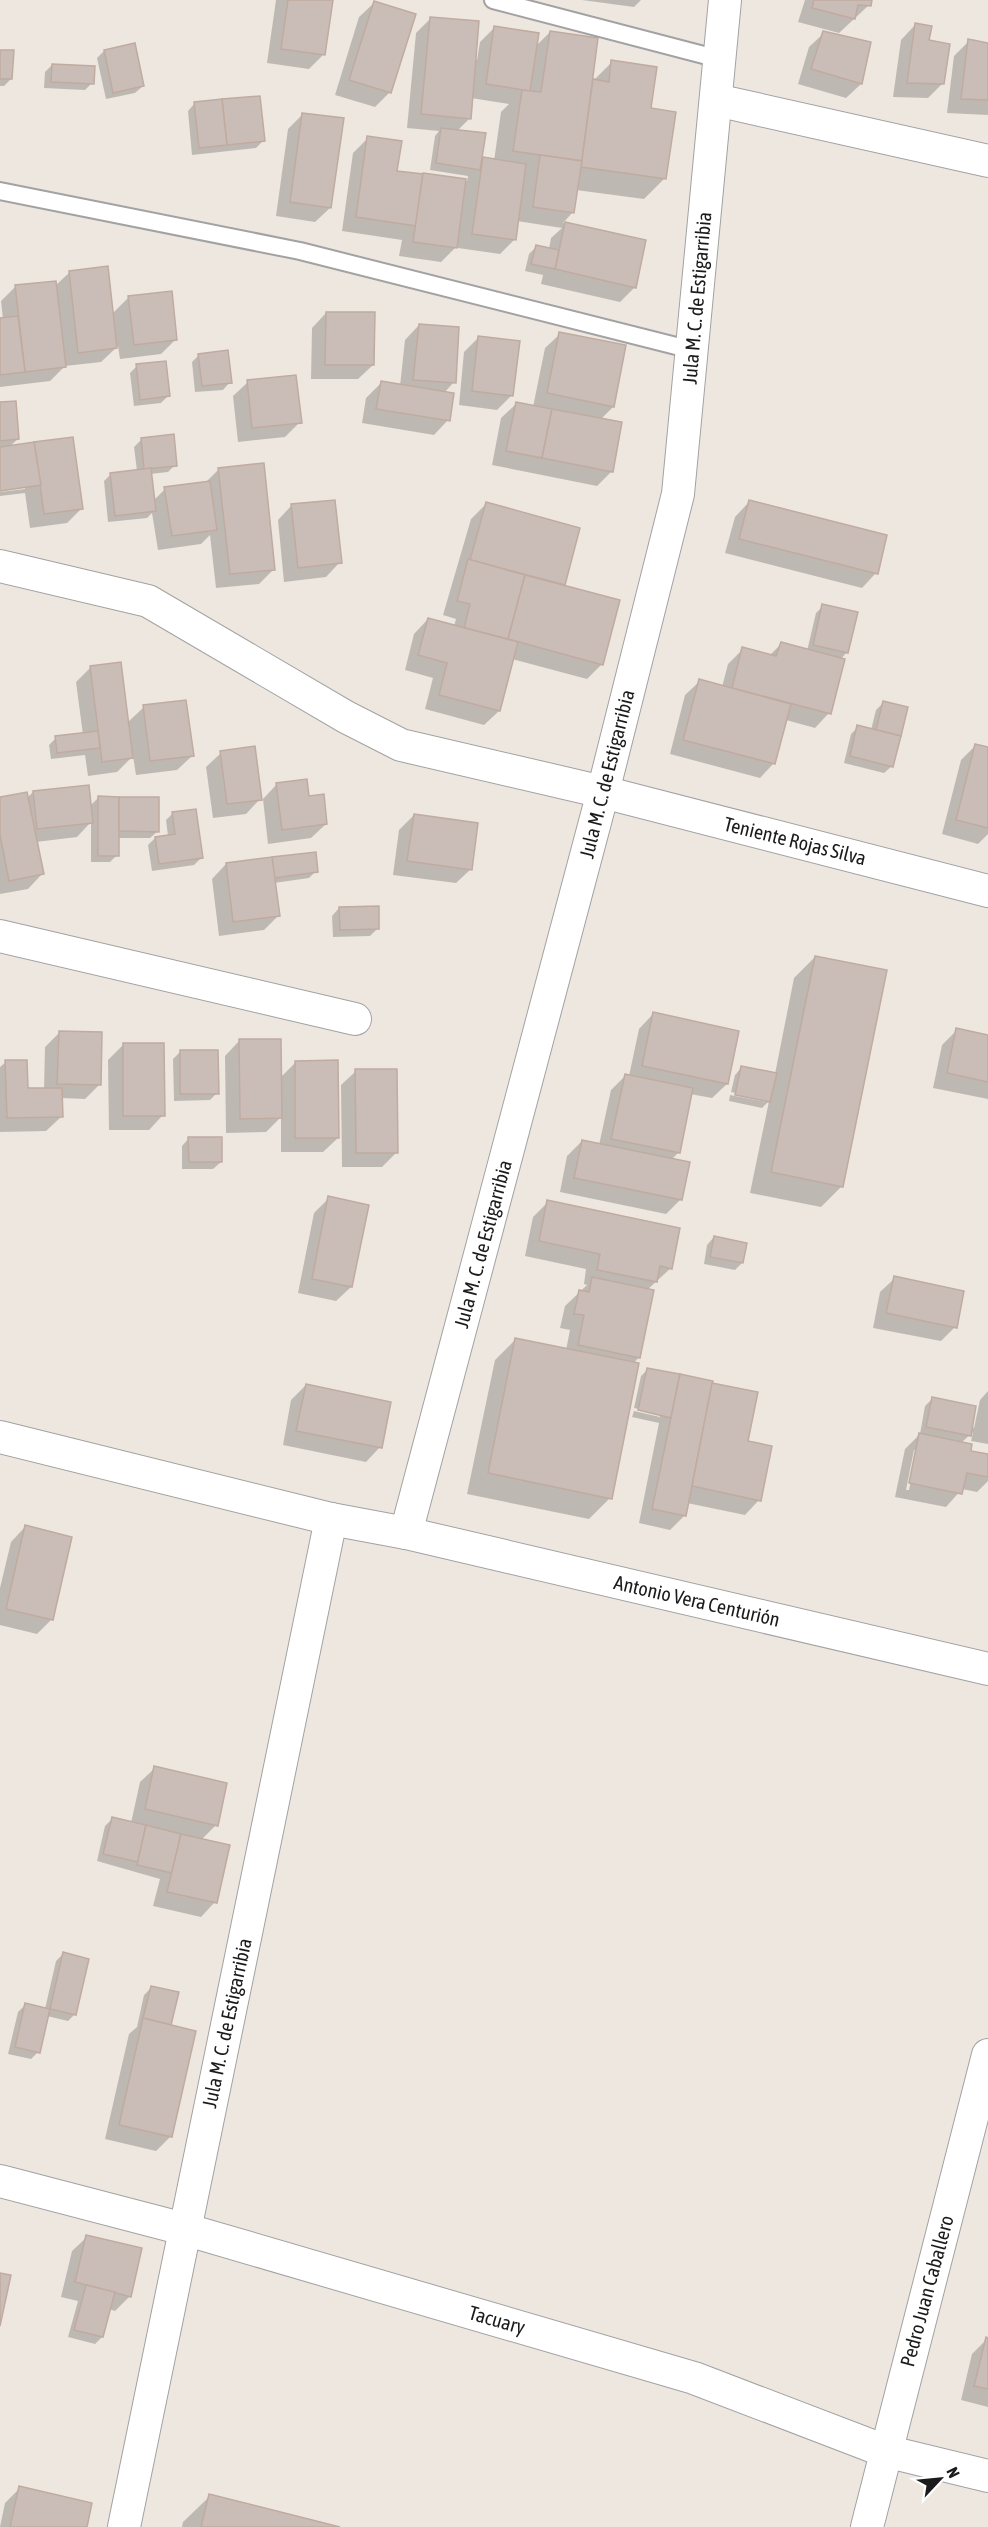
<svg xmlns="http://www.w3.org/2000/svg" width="988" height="2527" font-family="'Asap Condensed',sans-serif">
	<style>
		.shadow { fill: #0003; fill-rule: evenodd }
		.building { fill: #cabcb6; stroke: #c0aba1; stroke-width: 1.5 }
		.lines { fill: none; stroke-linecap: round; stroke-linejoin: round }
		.lane-casing { stroke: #a2a2a2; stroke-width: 20 }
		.street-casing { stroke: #a2a2a2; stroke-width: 34 }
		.lane { stroke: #fff; stroke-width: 16 }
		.street { stroke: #fff; stroke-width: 32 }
		.labels { text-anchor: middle; stroke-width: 6; stroke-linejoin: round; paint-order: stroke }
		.street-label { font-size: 20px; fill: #1b1b1b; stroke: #fff }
	</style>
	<rect width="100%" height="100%" fill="#eee7e0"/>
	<g class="shadow">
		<path d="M276,0H331L324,54L309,69L267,63Z"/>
		<path d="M582,0H641L634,7Z"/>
		<path d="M805,0H871L869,5L839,33L798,22Z"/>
		<path d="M374,3L390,92L375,107L335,95L359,17Z"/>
		<path d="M430,19L475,59L477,60L480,42L494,28L535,47L550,32L591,83L612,62L650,109L665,178L644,199L576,190L573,212L563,223L645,241L635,287L620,302L541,284L543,275L525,271L529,254L536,247L549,249L551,238L562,228L517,221L515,239L500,254L458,248V245L441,262L399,256L402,240L342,231L353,153L368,138L396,172L467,181L468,176L430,170L435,136L439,131L407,128L416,33ZM471,98L509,104L501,112L494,161L483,159L480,162L457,131L470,118Z"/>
		<path d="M915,25L927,41L943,83L928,98L893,97L901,40Z"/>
		<path d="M824,33L869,44L861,84L846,98L798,84L809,47Z"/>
		<path d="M969,41L988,44V115L947,113L954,56Z"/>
		<path d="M0,51L11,79L4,86H0Z"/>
		<path d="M104,51L143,86L135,93L106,99L97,58Z"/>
		<path d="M52,65L92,83L85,90L44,88L45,72Z"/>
		<path d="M195,103L263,141L256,148L192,155L188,111Z"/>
		<path d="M303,114L330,208L315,222L276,216L288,129Z"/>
		<path d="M70,272L112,314L129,297L176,339L161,354L120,359L118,346L101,362L65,366L50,381L0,387V320L3,319L1,301L16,286H55Z"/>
		<path d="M326,313L373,365L358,379H311L312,328Z"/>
		<path d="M419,325L454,382L444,393L448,420L434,435L362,423L366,398L381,383L400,386L405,340Z"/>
		<path d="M560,334L613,407L600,420L612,471L597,486L492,465L501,418L516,404L533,407L545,348Z"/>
		<path d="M479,337L512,395L497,410L459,405L464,352Z"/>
		<path d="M199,355L230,382L223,390L195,392L192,362Z"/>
		<path d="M137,366L168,396L161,403L134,406L130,373Z"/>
		<path d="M248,382L300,422L285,437L238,442L233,396Z"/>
		<path d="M0,404L18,439L9,447L82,508L67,523L30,528L25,493L0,496V492L25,489V486L0,489Z"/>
		<path d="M141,440L175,465L168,472L150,474L153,501L165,489L205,483L219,469L274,569L259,584L216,588L210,535L201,544L158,550L152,513L147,518L108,522L104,481L111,474L137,471L134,447Z"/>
		<path d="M749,502L876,573L862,588L725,553L735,517Z"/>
		<path d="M486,504L578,529L563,586L602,664L587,679L512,659L499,711L484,725L425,709L433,678L405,670L414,634L428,619L454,626L456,619L443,615L471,519Z"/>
		<path d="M292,505L340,562L326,577L284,582L278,520Z"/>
		<path d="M823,606L847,652L840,660L829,713L815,728L786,720L774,763L760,778L670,754L685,695L700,681L722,687L728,664L743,649L769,656L781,644L807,651L816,613Z"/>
		<path d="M91,667L127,723L144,707L192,756L177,770L136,775L133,756L117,772L88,776L85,755L51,759L49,745L56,738L83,735L76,682Z"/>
		<path d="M883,703L892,766L884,773L844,763L851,734L858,727L871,730L876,710Z"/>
		<path d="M976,745L988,748V834L978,844L942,834L961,760Z"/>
		<path d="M221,753L260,799L246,814L213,818L206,767Z"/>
		<path d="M277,784L308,797L326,824L311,838L268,844L263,799Z"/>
		<path d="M33,792L90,806L98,798L158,831L150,838H117V855L110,862H91V822L77,837L36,842L42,874L28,889L0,894V799L27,798Z"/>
		<path d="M173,813L201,858L194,865L152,871L148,845L155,838L168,836L166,820Z"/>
		<path d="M414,815L471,869L456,883L393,875L399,830Z"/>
		<path d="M226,864L316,871L309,878L274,883L278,916L264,930L219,936L212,879Z"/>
		<path d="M339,908L378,928L370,936L333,937L332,916Z"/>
		<path d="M815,957L842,1186L821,1207L750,1193L769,1101L762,1108L729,1101L730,1095L766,1102V1099L731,1092L735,1075L742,1067L775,1074L794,978Z"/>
		<path d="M653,1014L737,1032L727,1084L712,1098L690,1094L679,1152L671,1160L681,1199L666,1214L560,1192L567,1156L582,1141L599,1145L611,1090L625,1076H629L639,1029Z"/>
		<path d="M957,1030L988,1037V1099L933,1088L942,1045Z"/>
		<path d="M60,1032L100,1084L85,1099L61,1098V1117L46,1131L0,1132V1067L6,1062L27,1089H44L45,1047Z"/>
		<path d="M239,1041L280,1078L296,1062L338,1138L323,1152H281V1117L266,1132L226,1133L225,1056Z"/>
		<path d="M123,1045L163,1115L149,1130H109L108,1060Z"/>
		<path d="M181,1051L217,1093L210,1100L174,1101L173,1059Z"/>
		<path d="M356,1071L397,1152L382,1167H342L341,1085Z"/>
		<path d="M189,1138L221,1162L213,1169H182V1146Z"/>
		<path d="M329,1198L351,1287L336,1301L298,1293L314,1213Z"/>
		<path d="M548,1202L671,1268L647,1290L639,1357L633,1364L610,1498L589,1519L467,1494L495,1360L516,1339L566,1350L570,1330L560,1328L565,1306L587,1285L584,1284L586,1269L525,1256L533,1217Z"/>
		<path d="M714,1237L745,1244L742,1263L735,1270L704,1264L707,1245Z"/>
		<path d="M895,1278L955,1327L941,1341L873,1328L880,1292Z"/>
		<path d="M648,1369L746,1443L759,1500L745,1515L687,1503L684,1516L670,1530L639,1523L659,1423L632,1417L634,1411L660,1417V1414L634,1408L641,1376Z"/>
		<path d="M306,1385L380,1447L366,1462L283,1445L291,1400Z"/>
		<path d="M988,1391V1444L971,1441L973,1432L961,1443L970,1452L988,1456V1481L977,1492L962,1489L946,1507L895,1497L905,1449L920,1434L925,1406L932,1399L974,1428L980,1400ZM914,1450H917L909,1490H906Z"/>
		<path d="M25,1527L52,1619L37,1634L0,1625V1588L11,1542Z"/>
		<path d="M155,1768L216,1825L201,1840L215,1902L201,1917L153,1906L160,1879L97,1861L105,1826L112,1819L131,1823L140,1782Z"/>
		<path d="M63,1954L75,2014L68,2021L47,2016L38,2052L31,2059L8,2054L18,2012L26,2004L45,2009L56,1961Z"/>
		<path d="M151,1988L169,2026L171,2136L156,2151L105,2139L129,2034L137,2027L144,1995Z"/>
		<path d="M87,2237L130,2296L115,2311L109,2309L102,2337L95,2344L68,2337L78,2301L61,2297L72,2251Z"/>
		<path d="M987,2339H988V2407L961,2400L972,2354Z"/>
		<path d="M20,2488L85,2527H0L5,2503Z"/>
		<path d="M210,2496L334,2527H182L183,2522Z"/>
	</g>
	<g class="building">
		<path d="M288,0H333L325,55L281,49Z"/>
		<path d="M814,0H872L871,6L858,5L855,19L812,8Z"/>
		<path d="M374,1L416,14L391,93L349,80Z"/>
		<path d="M430,17L479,21L471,119L421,114Z"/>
		<path d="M915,23L932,26L929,40L950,44L944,84L907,83Z"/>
		<path d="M494,26L539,33L530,91L486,84Z"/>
		<path d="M550,31L598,38L582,161L513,151L522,90L541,92Z"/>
		<path d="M823,31L871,42L862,84L811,69Z"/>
		<path d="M968,39L988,43V100L961,99Z"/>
		<path d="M135,43L144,86L113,93L104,50Z"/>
		<path d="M0,50H14L12,79H0Z"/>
		<path d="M611,60L657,67L651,108L676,112L666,179L581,167L593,79L609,82Z"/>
		<path d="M52,64L95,66L94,84L51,82Z"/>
		<path d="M260,96L265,141L227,145L222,99Z"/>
		<path d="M222,99L227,145L199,148L194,102Z"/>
		<path d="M302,113L344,118L331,208L290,202Z"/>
		<path d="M441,128L486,133L480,170L436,163Z"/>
		<path d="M367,136L402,141L397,171L423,174L416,226L356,217Z"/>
		<path d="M540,155L582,161L574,213L533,207Z"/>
		<path d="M483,157L526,164L516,240L472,234Z"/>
		<path d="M423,173L466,179L457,248L413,242Z"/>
		<path d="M565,222L646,240L636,288L555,269Z"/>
		<path d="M536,245L559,250L555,269L531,264Z"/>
		<path d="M108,266L117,348L78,353L69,271Z"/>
		<path d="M56,281L66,367L25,372L15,285Z"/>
		<path d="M172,291L177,340L134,345L128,296Z"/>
		<path d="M326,312H375L374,365H325Z"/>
		<path d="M18,316L25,372L0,375V318Z"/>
		<path d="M419,324L459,327L456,383L413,380Z"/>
		<path d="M559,332L626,345L614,407L547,393Z"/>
		<path d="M478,336L520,341L513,396L472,391Z"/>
		<path d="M228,350L232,383L202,386L198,354Z"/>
		<path d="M166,361L170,396L140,400L136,364Z"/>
		<path d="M296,375L302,423L252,428L247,380Z"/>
		<path d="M381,381L454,393L450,421L376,409Z"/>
		<path d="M16,401L19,439L0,441V402Z"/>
		<path d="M516,402L552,409L542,458L506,451Z"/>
		<path d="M552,409L622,422L613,472L542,458Z"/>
		<path d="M174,434L177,466L144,469L141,438Z"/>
		<path d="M73,437L83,509L44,514L34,442Z"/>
		<path d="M34,442L41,485L0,491V447Z"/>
		<path d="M264,463L275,570L230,574L218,468Z"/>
		<path d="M151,468L156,511L115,516L110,473Z"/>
		<path d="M210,481L217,530L172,536L164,487Z"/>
		<path d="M335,500L342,563L298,568L291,504Z"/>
		<path d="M749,500L887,535L878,574L739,539Z"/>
		<path d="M486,502L580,528L565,585L470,560Z"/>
		<path d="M468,559L525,575L508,639L464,628L470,604L457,601Z"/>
		<path d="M525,575L620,600L603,665L508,639Z"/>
		<path d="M822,604L858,612L848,653L813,645Z"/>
		<path d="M428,618L518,642L500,711L439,695L447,663L418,655Z"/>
		<path d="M781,642L845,659L831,714L732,688L742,647L776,656Z"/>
		<path d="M121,662L133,758L102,762L90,666Z"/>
		<path d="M699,679L791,704L775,764L683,740Z"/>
		<path d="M186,700L194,756L150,761L143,705Z"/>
		<path d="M883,701L908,707L901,736L876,730Z"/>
		<path d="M857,725L901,736L893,767L850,756Z"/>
		<path d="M98,731L100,748L57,753L55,736Z"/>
		<path d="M975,744L988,747V828L956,820Z"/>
		<path d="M255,746L262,800L227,804L220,751Z"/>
		<path d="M307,779L309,796L324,794L327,824L282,830L276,783Z"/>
		<path d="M89,785L93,823L37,829L33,791Z"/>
		<path d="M27,792L44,874L9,881L0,835V797Z"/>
		<path d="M98,796L119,797V856H98Z"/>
		<path d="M119,797H159V832L119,831Z"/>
		<path d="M196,809L203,858L159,864L155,837L175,834L172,812Z"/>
		<path d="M414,814L478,823L472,870L407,861Z"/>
		<path d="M316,852L318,872L274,878L272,857Z"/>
		<path d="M272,857L280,916L233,922L226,863Z"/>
		<path d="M379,906V929L340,930L339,907Z"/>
		<path d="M815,956L887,970L843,1187L771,1172Z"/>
		<path d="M653,1012L739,1031L728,1084L642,1066Z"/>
		<path d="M956,1028L988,1035V1082L947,1073Z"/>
		<path d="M59,1031L102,1032L101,1085L57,1084Z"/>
		<path d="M239,1039H281L282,1118L240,1119Z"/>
		<path d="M123,1043H164L165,1116H123Z"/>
		<path d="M180,1050H218L219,1094H180Z"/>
		<path d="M5,1060H27L28,1088H62L63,1117L7,1118Z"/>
		<path d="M338,1060L339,1138H295V1061Z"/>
		<path d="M741,1066L777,1073L770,1102L735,1095Z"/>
		<path d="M355,1069H397L398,1153H356Z"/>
		<path d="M625,1074L693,1088L680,1153L611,1139Z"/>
		<path d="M188,1137H222V1162H189Z"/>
		<path d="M582,1140L690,1162L682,1200L574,1178Z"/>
		<path d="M328,1196L369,1205L352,1287L312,1279Z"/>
		<path d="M547,1200L680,1228L672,1269L660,1266L657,1282L597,1270L600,1254L539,1241Z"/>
		<path d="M714,1236L747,1243L743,1263L710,1257Z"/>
		<path d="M894,1276L964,1291L957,1328L886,1313Z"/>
		<path d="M592,1277L654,1290L640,1358L578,1345L584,1315L574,1314L579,1290L589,1292Z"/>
		<path d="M515,1338L639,1363L612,1499L488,1473Z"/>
		<path d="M647,1368L680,1374L671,1418L638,1410Z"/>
		<path d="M680,1374L713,1381L686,1516L652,1509Z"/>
		<path d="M712,1383L758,1392L748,1441L772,1446L761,1501L692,1486Z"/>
		<path d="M306,1384L391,1402L382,1448L296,1431Z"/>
		<path d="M932,1397L976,1406L971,1436L926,1427Z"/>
		<path d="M919,1433L972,1444L971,1451L988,1454V1477L967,1473L962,1494L909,1483Z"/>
		<path d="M25,1525L72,1537L53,1620L6,1609Z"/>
		<path d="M154,1766L227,1783L218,1826L145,1809Z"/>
		<path d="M112,1817L146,1825L138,1862L103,1854Z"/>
		<path d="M146,1825L181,1834L172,1873L137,1865Z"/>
		<path d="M181,1834L230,1845L217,1903L167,1892Z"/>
		<path d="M63,1952L89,1959L76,2015L50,2009Z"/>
		<path d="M151,1986L179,1992L171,2025L143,2018Z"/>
		<path d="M25,2003L50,2009L40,2053L15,2047Z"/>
		<path d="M143,2018L196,2031L172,2137L119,2125Z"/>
		<path d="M86,2235L142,2248L131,2297L75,2282Z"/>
		<path d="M0,2273L11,2275L0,2326Z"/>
		<path d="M86,2285L115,2292L103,2337L74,2330Z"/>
		<path d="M986,2337L988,2338V2389L974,2386Z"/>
		<path d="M19,2486L92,2503L87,2527H10Z"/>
		<path d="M209,2494L340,2527H201Z"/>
	</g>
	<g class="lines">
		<defs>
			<g id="lane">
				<path d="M493,0L719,59"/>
				<path d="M0,191L300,251L692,350"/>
			</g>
			<g id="street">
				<path d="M716,100L988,161"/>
				<path d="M0,566L148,601L346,717L401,745L603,792L988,891"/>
				<path d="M0,936L355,1019"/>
				<path d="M0,1437L331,1519L406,1533L988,1669"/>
				<path d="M406,1533L603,792L678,494L725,0"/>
				<path d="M0,2181L184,2229L694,2378L885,2451L988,2476"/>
				<path d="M124,2527L331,1519"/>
				<path d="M867,2527L988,2055"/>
			</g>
		</defs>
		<use href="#lane" class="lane-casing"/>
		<use href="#street" class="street-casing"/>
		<use href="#lane" class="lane"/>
		<use href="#street" class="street"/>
	</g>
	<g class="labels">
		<g class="street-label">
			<text transform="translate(697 298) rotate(-85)" y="7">Jula M. C. de Estigarribia</text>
			<text transform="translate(607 774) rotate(-76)" y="7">Jula M. C. de Estigarribia</text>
			<text transform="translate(795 841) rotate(14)" y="7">Teniente Rojas Silva</text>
			<text transform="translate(483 1244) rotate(-75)" y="7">Jula M. C. de Estigarribia</text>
			<text transform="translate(697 1601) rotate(13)" y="7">Antonio Vera Centurión</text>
			<text transform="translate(227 2023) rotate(-78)" y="7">Jula M. C. de Estigarribia</text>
			<text transform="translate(927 2291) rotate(-75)" y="7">Pedro Juan Caballero</text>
			<text transform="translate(497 2320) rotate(16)" y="7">Tacuary</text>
		</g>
	</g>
	<g transform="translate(940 2479) rotate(64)" stroke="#ffffff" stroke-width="4.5" paint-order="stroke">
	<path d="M0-4.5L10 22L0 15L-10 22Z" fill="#1b1b1b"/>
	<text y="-9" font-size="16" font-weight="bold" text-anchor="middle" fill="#1b1b1b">N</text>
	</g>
</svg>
